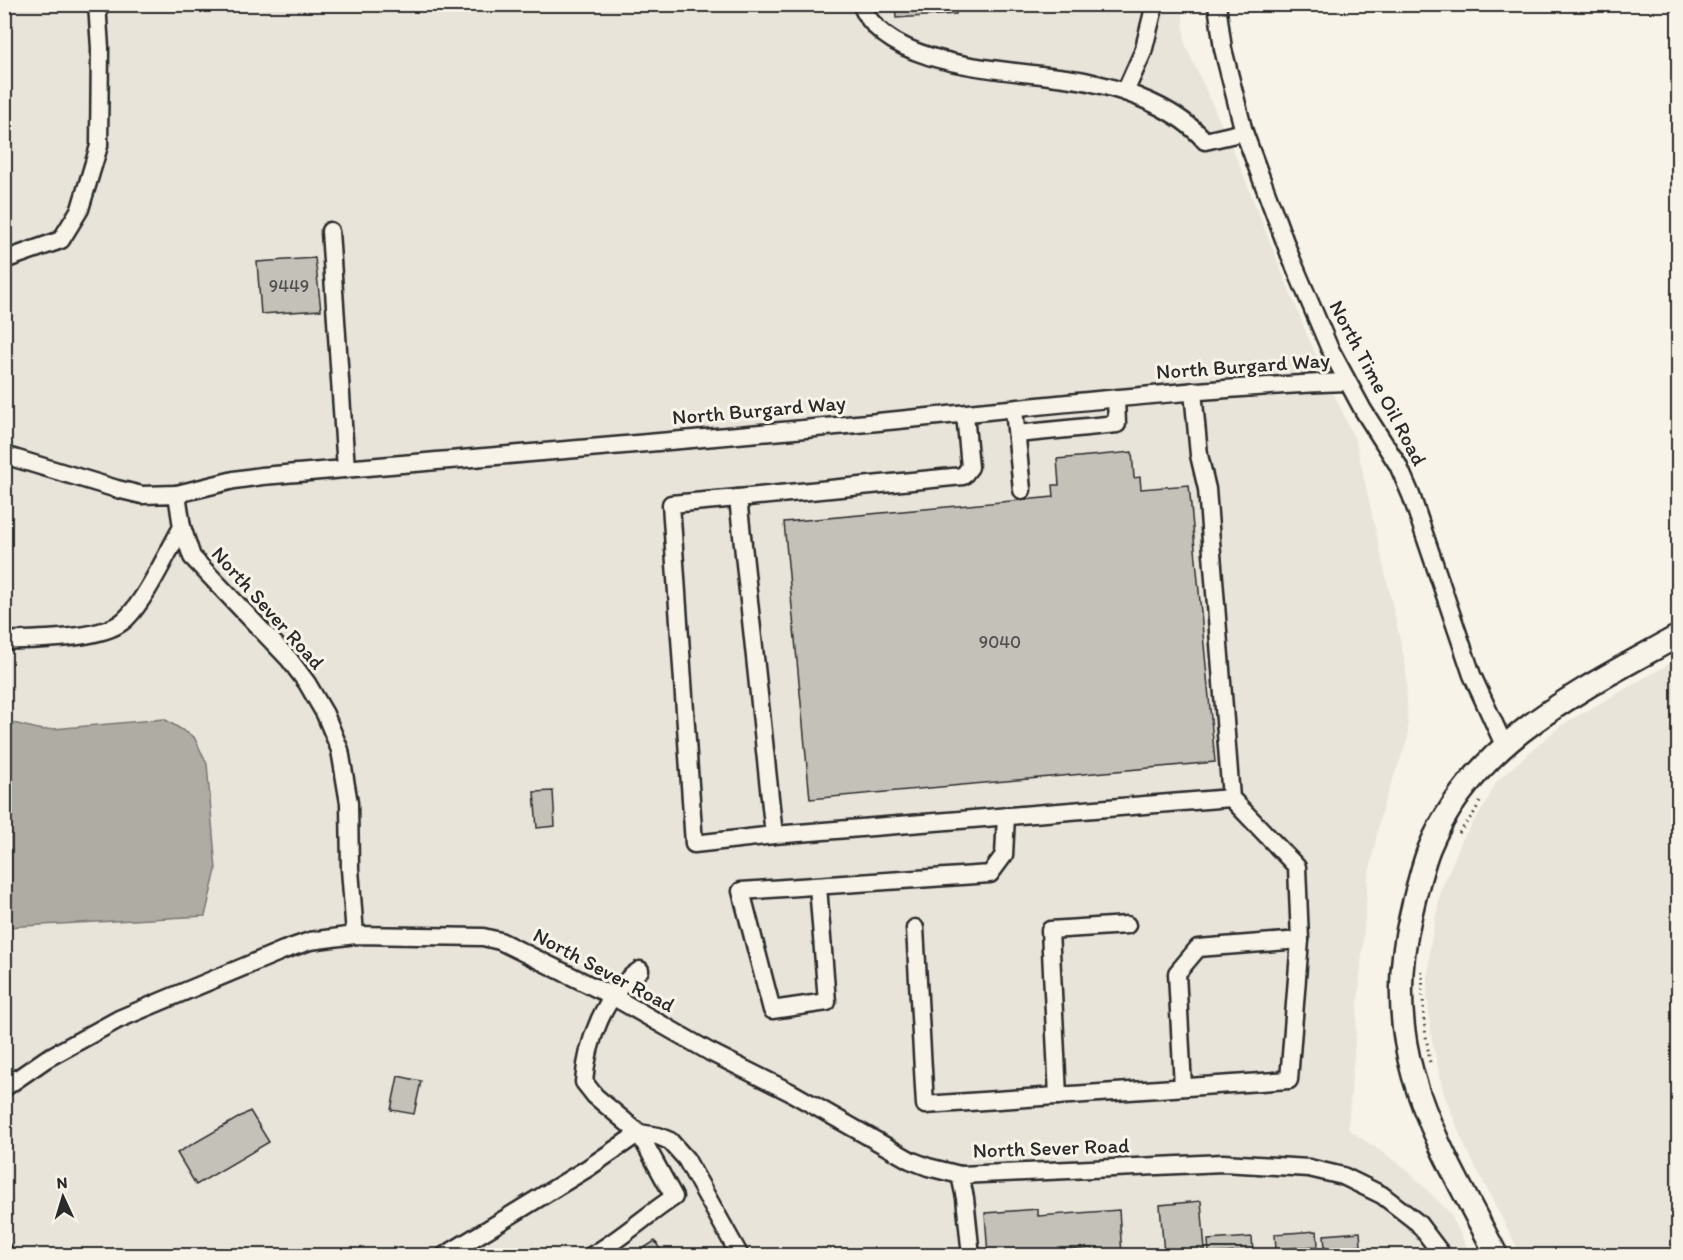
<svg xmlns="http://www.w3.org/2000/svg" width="1683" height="1260" font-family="Itim,sans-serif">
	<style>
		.built { fill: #e8e4da }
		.water { fill: #afaca4; stroke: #7a7874; stroke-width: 1.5 }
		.building { fill: #c4c1b9; stroke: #2b2b2b; stroke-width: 1.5 }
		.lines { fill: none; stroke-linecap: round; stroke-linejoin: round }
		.minor-casing { stroke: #2b2b2b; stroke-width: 21 }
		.major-casing { stroke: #2b2b2b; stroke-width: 26 }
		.path { stroke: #2b2b2b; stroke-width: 3; stroke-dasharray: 1.5 4.5; stroke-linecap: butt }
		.minor { stroke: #f7f3e8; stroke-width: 16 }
		.major { stroke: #f7f3e8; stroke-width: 21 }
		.labels { text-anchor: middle; stroke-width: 6; stroke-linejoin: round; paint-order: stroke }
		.number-label { font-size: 18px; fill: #51504e }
		.street-label { font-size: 21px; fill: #2b2b2b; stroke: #f7f3e8 }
	</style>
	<rect width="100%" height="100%" fill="#f7f3e8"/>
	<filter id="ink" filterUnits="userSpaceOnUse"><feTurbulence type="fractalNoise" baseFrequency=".0167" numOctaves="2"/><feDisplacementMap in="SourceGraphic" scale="12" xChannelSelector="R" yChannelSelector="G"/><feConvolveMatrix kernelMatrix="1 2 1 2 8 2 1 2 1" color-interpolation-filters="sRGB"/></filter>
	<g filter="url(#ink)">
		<g class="built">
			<path d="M5,5H1182L1185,44L1237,159L1308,337L1356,442L1406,667L1408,738L1382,809L1368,879L1348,1129L1404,1167L1450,1213L1471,1255H5V927L205,916L164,719L42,730L5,721Z"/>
			<path d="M1678,659V1255H1521L1465,1147L1444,1094L1432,1041L1427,996L1430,946L1441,890L1462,840L1485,805L1497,781L1560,726Z"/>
		</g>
		<path class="water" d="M164,719L194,737L207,764L216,870L205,916L5,927V721L42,730Z"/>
		<g class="building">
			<path d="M895,4H956V14L896,18Z"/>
			<path d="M315,258L321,310L261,314L257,262Z"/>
			<path d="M1132,452L1134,478L1140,477L1141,489L1189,485L1215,762L810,799L784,522L1054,497L1053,485H1059L1057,459Z"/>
			<path d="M553,791L555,826L537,828L534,792Z"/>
			<path d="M398,1076L421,1081L414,1114L391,1110Z"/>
			<path d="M250,1111L269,1142L196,1185L177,1153Z"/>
			<path d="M1201,1201L1205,1250L1164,1254L1160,1205Z"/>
			<path d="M1038,1209V1216L1119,1210L1122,1255L1093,1256L1092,1248L1068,1250V1256H988L985,1213Z"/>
			<path d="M1317,1231L1318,1246L1276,1249L1275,1234Z"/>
			<path d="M1360,1232L1361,1246L1325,1249L1324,1235Z"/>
			<path d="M1252,1237L1253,1251L1209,1254L1208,1240Z"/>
			<path d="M655,1241L664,1256H631Z"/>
		</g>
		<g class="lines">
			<defs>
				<g id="minor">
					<path d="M861,4C888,75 1028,68 1089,82C1129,91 1178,109 1205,141L1244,132"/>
					<path d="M1217,4L1223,49L1244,132L1291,258L1329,347L1363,410L1398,465L1411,495L1472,675L1504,745"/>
					<path d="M1125,92L1143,52L1155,4"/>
					<path d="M330,231L346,469"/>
					<path d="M4,260L61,240L80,209L99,146L100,48L97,4"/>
					<path d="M1014,409L1022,490"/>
					<path d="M965,414L970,467L963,476L738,498L774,835L1231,798"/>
					<path d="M1017,434L1117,424L1116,399"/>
					<path d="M4,455L117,489L142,495L177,494L182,527L192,557L289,659L307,683L325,714L340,750L349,803L350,869L355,935"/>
					<path d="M177,494L234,480L262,476C467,458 673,442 878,422C1034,407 1190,388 1347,382"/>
					<path d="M738,498L671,504L694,844L774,835"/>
					<path d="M4,641C35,639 99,640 122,622C143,606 168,551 182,527"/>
					<path d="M818,886L827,1002L772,1010L741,891L990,874L1004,855L1006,816"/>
					<path d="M915,928L925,1105L1289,1080L1300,940L1297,867L1231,798L1207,489L1199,455L1193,391"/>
					<path d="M1183,1087L1177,973L1198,948L1300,940"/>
					<path d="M4,1088L46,1059L119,1019L284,950L310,941L355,935L483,937L500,941L612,996L710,1052L792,1093L910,1160L928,1167L960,1175L1223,1163L1309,1168L1343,1176L1382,1195L1418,1223L1443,1256"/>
					<path d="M1058,1096L1050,930L1127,925"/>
					<path d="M960,1175L965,1198L971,1256"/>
					<path d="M4,1252L6,1256"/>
					<path d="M444,1256L588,1168L639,1133L658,1136L670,1141L686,1159L740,1256"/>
					<path d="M591,1256C621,1239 645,1216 674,1197L639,1133L595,1096L584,1082C587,1042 604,993 640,970"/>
				</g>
				<path id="major" d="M1497,1256C1467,1197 1431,1138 1413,1075C1398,1022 1398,967 1411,914C1416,892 1421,870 1429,849C1474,740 1582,690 1678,636"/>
			</defs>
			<use href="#minor" class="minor-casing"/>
			<use href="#major" class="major-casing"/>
			<g class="path">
				<path d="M1459,833L1474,813L1482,798"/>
				<path d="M1422,971L1424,1022L1430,1063"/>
			</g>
			<use href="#minor" class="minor"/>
			<use href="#major" class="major"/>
		</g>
	</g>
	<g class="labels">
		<g class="number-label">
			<text x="289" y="292">9449</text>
			<text x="1000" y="648">9040</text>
		</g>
		<g class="street-label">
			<text transform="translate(1243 366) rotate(-4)" y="7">North Burgard Way</text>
			<text transform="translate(1378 383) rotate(62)" y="7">North Time Oil Road</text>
			<text transform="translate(759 410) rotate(-5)" y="7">North Burgard Way</text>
			<text transform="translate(268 608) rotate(48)" y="7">North Sever Road</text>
			<text transform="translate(604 970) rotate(28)" y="7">North Sever Road</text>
			<text transform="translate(1051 1148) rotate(-2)" y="7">North Sever Road</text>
		</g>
	</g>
	<rect width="1683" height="1260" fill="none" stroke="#f7f3e8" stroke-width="24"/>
	<rect x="12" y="12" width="1659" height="1236" fill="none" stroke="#2b2b2b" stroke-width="2" filter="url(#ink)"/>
	<g transform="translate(63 1197) rotate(356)" stroke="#f7f3e8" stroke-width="4.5" paint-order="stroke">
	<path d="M0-4.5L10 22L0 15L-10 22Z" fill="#2b2b2b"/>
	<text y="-9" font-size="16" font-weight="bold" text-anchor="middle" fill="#2b2b2b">N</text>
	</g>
</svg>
